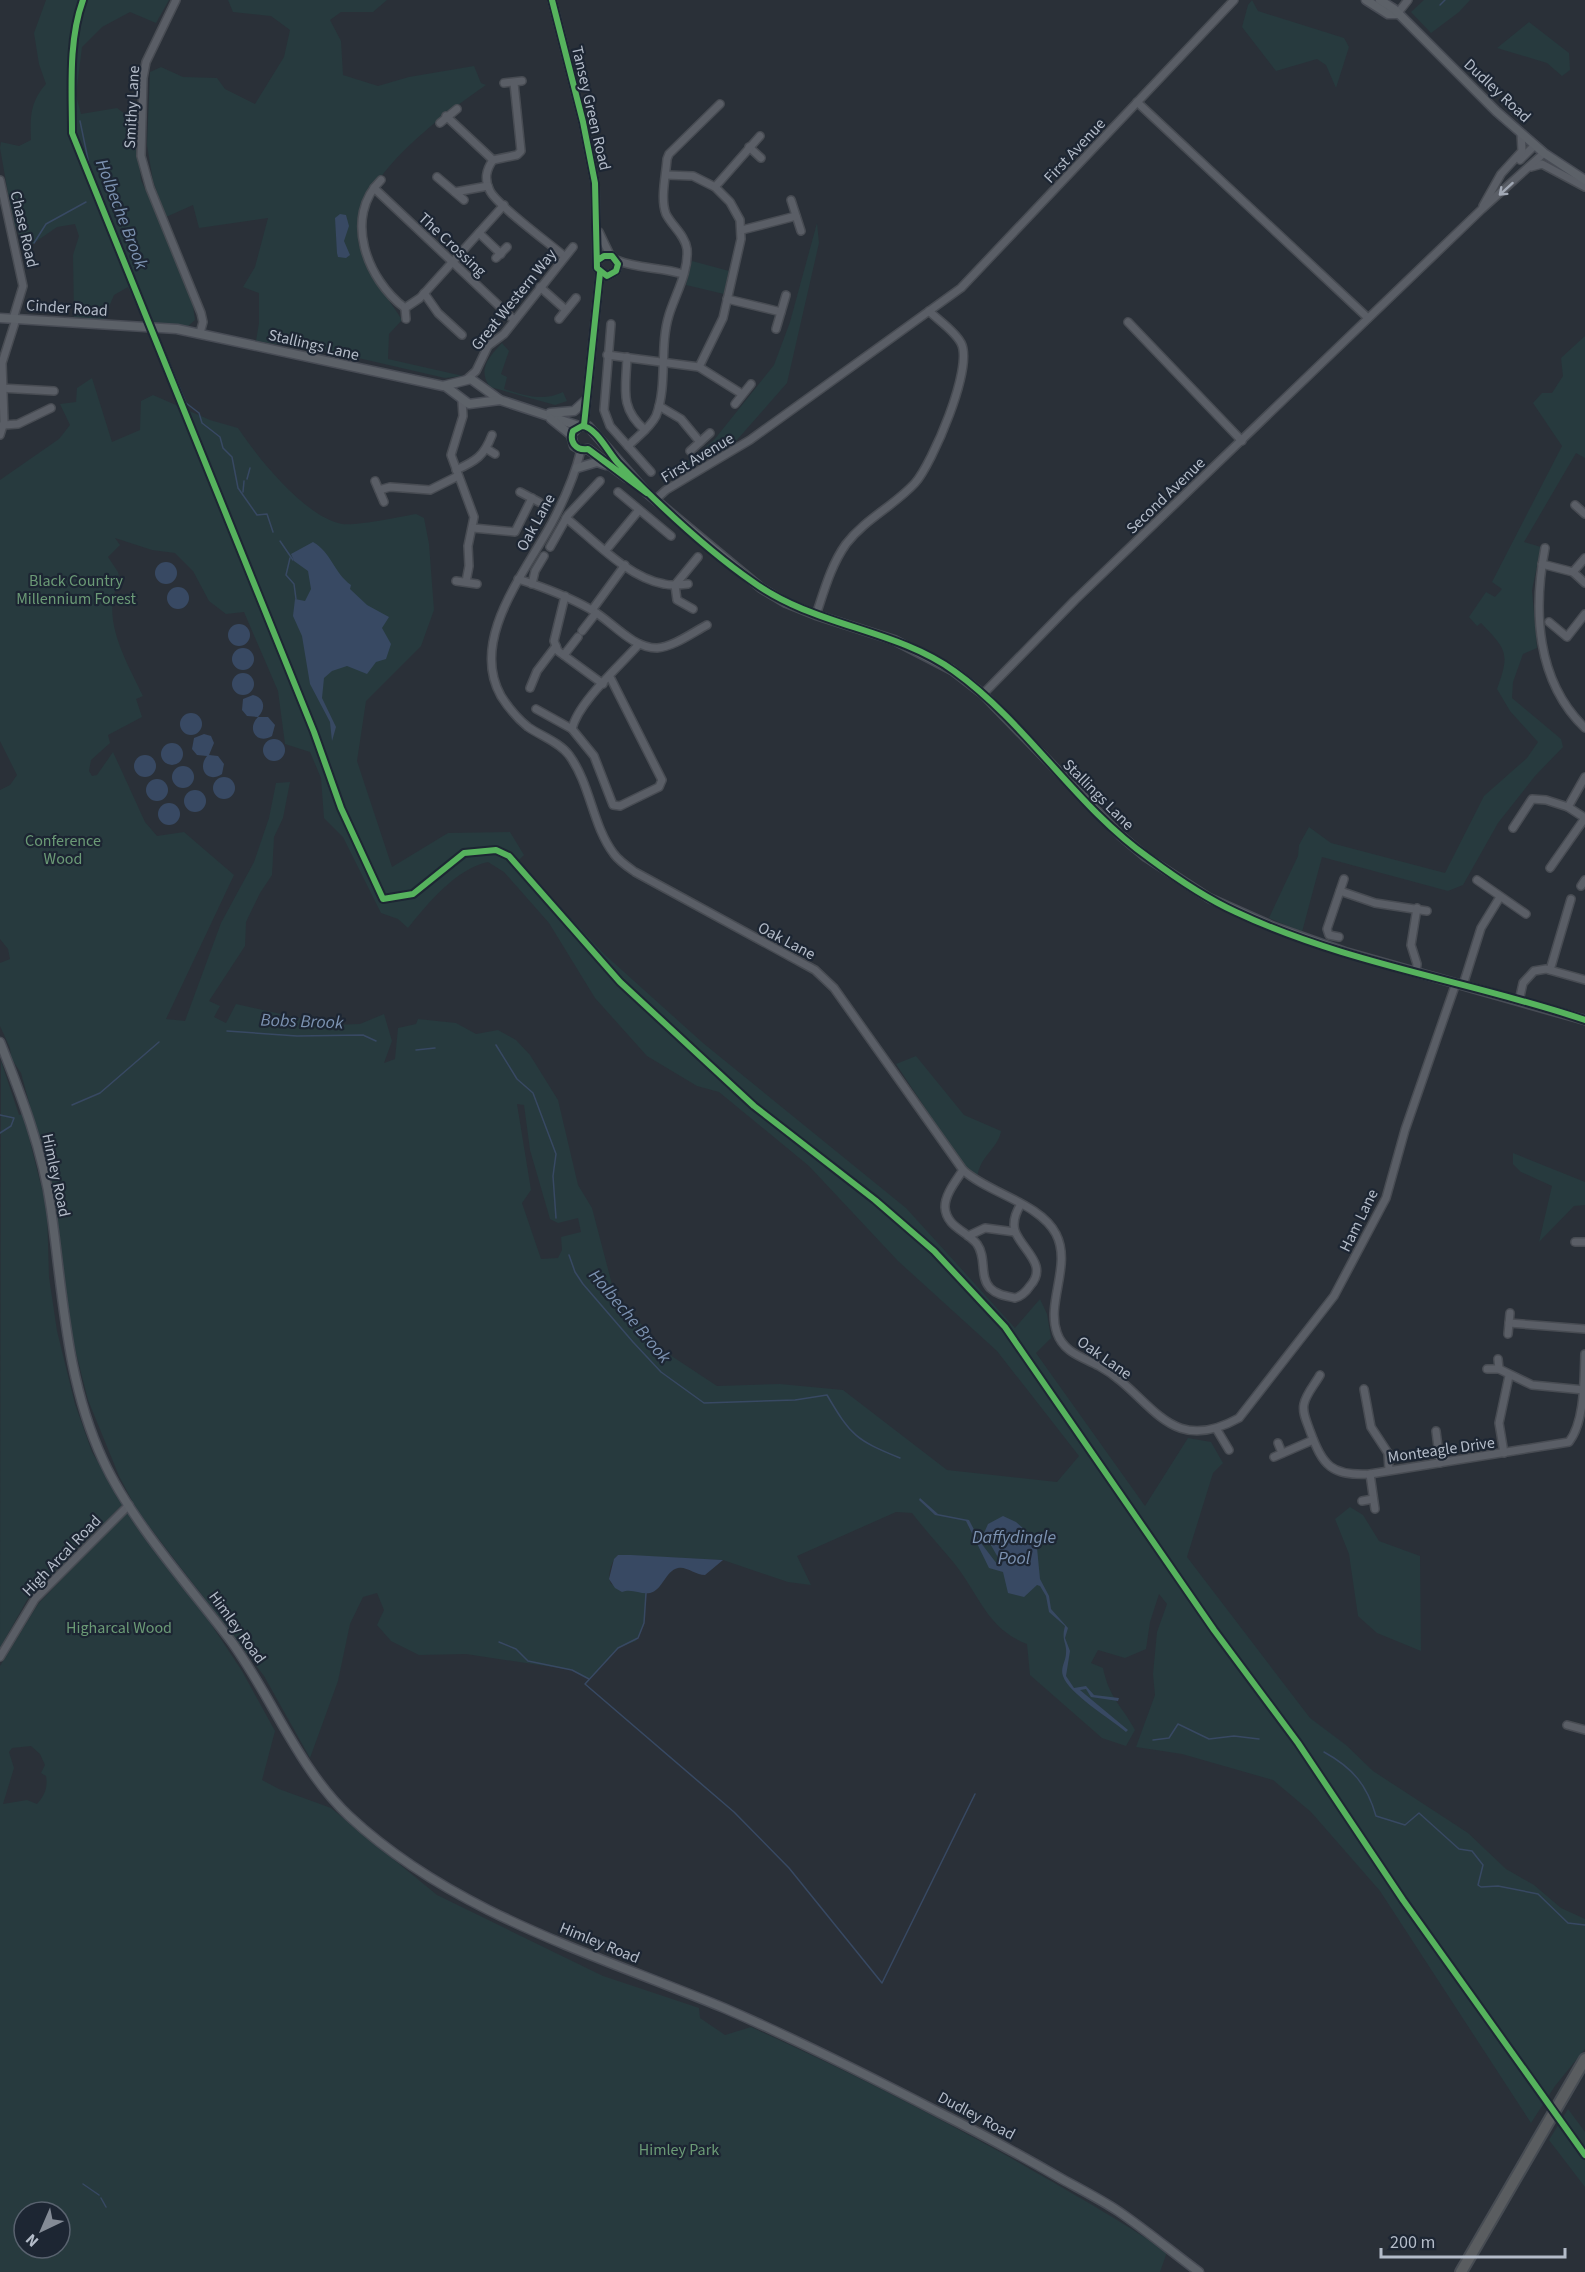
<svg xmlns="http://www.w3.org/2000/svg" width="1585" height="2272" font-family="'Source Sans 3',sans-serif">
	<style>
		.green { fill: #273a3e; fill-rule: evenodd }
		.water { fill: #384963 }
		.lines { fill: none; stroke-linecap: round; stroke-linejoin: round }
		.stream { stroke: #384963; stroke-width: 1.5 }
		.minor-casing { stroke: #484c53; stroke-width: 10 }
		.major-casing { stroke: #484c55; stroke-width: 11 }
		.highway-casing { stroke: #474c53; stroke-width: 14 }
		.minor { stroke: #5a5e66; stroke-width: 7 }
		.major { stroke: #5c6168; stroke-width: 8 }
		.highway { stroke: #5a5d60; stroke-width: 10 }
		.cycleway-casing { stroke: #1d2633; stroke-width: 10 }
		.cycleway { stroke: #56b35d; stroke-width: 6 }
		.oneway { stroke: #a2a9b5 }
		.labels { text-anchor: middle; stroke-width: 4.5; stroke-linejoin: round; paint-order: stroke }
		.street-label { font-size: 16px; fill: #b4bcc9; stroke: #1d2633 }
		.park-label { font-size: 16px; fill: #6b9a76; stroke: #1d2633 }
		.water-label { font-size: 18px; font-style: italic; fill: #7c92b1; stroke: #1d2633 }
	</style>
	<rect width="100%" height="100%" fill="#2a3038"/>
	<g class="green">
		<path d="M46,0H169L156,23L130,12L102,27L82,47L76,95L81,114L117,108L134,121L141,180L191,292L195,320L188,326L144,323L128,287L114,295L103,321L74,317L73,255L79,236L75,224L57,227L31,245L22,242L13,221L0,148L1,142L19,146L31,140C30,117 30,102 46,84L39,64L34,33Z"/>
		<path d="M228,0H387L373,12H341L330,20L341,41L343,75L378,86L409,77L474,66L481,83L486,85C441,116 336,191 362,254C371,278 389,299 402,320L389,334L388,359L463,376L445,378L341,354L256,341L259,323V293L243,287L255,267L268,218L199,228L193,205L166,217L153,181L147,145L150,72L161,67L183,77L217,78L225,89L255,104L284,57L290,30L271,16L233,12Z"/>
		<path d="M1252,0L1258,11L1344,38L1349,47L1336,88L1326,65L1317,59L1276,71L1242,27L1248,5Z"/>
		<path d="M1424,0H1470L1459,12L1431,33L1411,12Z"/>
		<path d="M1529,22L1569,53L1570,70L1562,76L1547,63L1497,48Z"/>
		<path d="M817,223L819,243L787,383L736,441L661,483L714,440L774,365L790,322Z"/>
		<path d="M692,261L729,271L724,294L686,285Z"/>
		<path d="M1585,336V458L1576,453L1524,542L1541,547L1532,590L1537,648L1523,654L1513,682L1512,698L1561,739L1563,747L1535,776L1498,823L1463,885L1448,891L1322,857L1302,932L1269,918L1298,856L1299,845L1309,827L1331,843L1445,873L1484,796L1527,758L1538,742L1510,711L1497,689C1510,653 1507,650 1481,623L1477,626L1469,617L1486,592L1495,597L1502,589L1492,582L1562,446L1533,403L1542,393H1552L1563,376L1561,358Z"/>
		<path d="M502,343L509,351L501,374L507,377L504,389C524,395 542,402 563,392L567,401L555,405L490,387C477,369 489,357 502,343Z"/>
		<path d="M92,378L112,442L140,430L141,401L153,395L210,420L238,428C258,458 305,517 342,524C357,526 399,517 416,514L424,518L429,544L434,610L421,646L366,701L357,761L392,867L448,833L510,832L524,855L519,860L522,866L604,954L703,1043L906,1208L1015,1328L1040,1299L1047,1314L1051,1338L1036,1353L1145,1506L1188,1438L1211,1442L1223,1463L1213,1473L1187,1557L1310,1718L1346,1745L1373,1771L1468,1833L1506,1869L1534,1885L1561,1908L1585,1919V2049L1555,2086L1531,2123L1380,1891L1311,1812L1273,1780L1182,1754L1136,1747L1155,1695L1153,1674L1157,1632L1167,1604L1159,1594L1150,1622L1146,1649L1125,1658L1098,1650L1091,1663L1103,1668C1110,1700 1121,1704 1135,1730L1126,1746L1102,1738L1030,1675L1027,1644C987,1629 979,1594 954,1563C940,1546 925,1530 912,1513L896,1512L797,1556L811,1585L788,1582L723,1560L618,1555C611,1562 607,1575 611,1584L646,1593L644,1623L636,1641L618,1648L589,1679L572,1670L466,1654L419,1655L391,1641L377,1625L384,1610L377,1593L363,1597L350,1624L338,1681L310,1758L264,1676L138,1512L119,1476L88,1400L72,1337L63,1284L51,1183L21,1073L11,1058L10,1048L0,1026V963L10,959L8,949L0,939V790L10,785L17,775L0,741V480L59,439L70,425L60,404L76,402L77,388ZM115,538L152,550L175,553L193,571L209,601L226,614L244,612L278,691L285,744L310,752L321,778L324,818L343,837L381,913L398,919L408,928C428,903 456,869 488,862L504,872L549,923L595,998L647,1056L697,1086L719,1092L809,1166L898,1261L997,1351L1079,1456L1057,1482L947,1470L843,1390L780,1384L717,1386L664,1351L614,1292L592,1208L578,1185L558,1100L530,1055L516,1040L498,1030L476,1034L456,1023L418,1019L416,1024L398,1028L395,1059L384,1063L392,1041L384,1014L360,1024L330,1025L236,1004L226,1023L214,1017L220,1006L209,1001L245,946L246,922L260,893L272,875L274,837L283,818L290,782L276,783L269,818L254,862L221,923L185,1021L166,1019L234,875L184,832L157,836L145,822L113,752L97,775L92,776L89,771L91,760L110,743L108,735L142,717L136,699L143,696C128,664 98,615 120,581L118,572L108,557L120,545ZM517,1104L524,1105L530,1150L550,1219L558,1223L578,1218L581,1232L561,1237L562,1250L558,1258L541,1259L522,1203L531,1190Z"/>
		<path d="M916,1056L964,1115L1001,1131C998,1149 980,1155 977,1178L963,1165L896,1064Z"/>
		<path d="M1,1061L19,1115L23,1114L47,1209L49,1277L57,1331L75,1404L92,1452L123,1504L27,1600L0,1648Z"/>
		<path d="M1513,1153L1585,1182V1205L1574,1206L1539,1242L1552,1186L1521,1172L1513,1164Z"/>
		<path d="M1350,1507L1363,1515L1379,1541L1420,1556L1421,1651L1377,1633L1358,1616L1349,1554L1335,1519Z"/>
		<path d="M127,1511L203,1612L242,1671L275,1731L262,1780L279,1789L331,1808L437,1895L603,1976L699,2008L700,2018L725,2035L751,2027C840,2067 926,2111 1011,2158C1063,2188 1117,2218 1167,2252L1160,2272H0V1666L38,1604ZM31,1746L40,1754L45,1765L41,1773L46,1776C48,1787 45,1795 37,1804L27,1800L3,1804L14,1768L9,1752L12,1748ZM24,2212H60V2248H24Z"/>
		<path d="M1568,2109L1585,2132V2187L1549,2140Z"/>
	</g>
	<g class="water">
		<path d="M340,214L346,215L349,226L344,241L350,255L346,258L338,257L337,253L335,218Z"/>
		<path d="M313,542C331,552 334,573 351,585L350,589L367,605L389,617L382,628L391,644L386,659L376,662L367,674L347,666L332,671L324,678L322,698L336,727L332,741L330,722L310,684L302,636L293,616L295,599L305,601L311,589L308,571L294,561L291,554Z"/>
		<circle cx="166" cy="573" r="11"/>
		<circle cx="178" cy="598" r="11"/>
		<circle cx="239" cy="635" r="11"/>
		<circle cx="243" cy="659" r="11"/>
		<circle cx="243" cy="684" r="11"/>
		<path d="M253,695C265,698 266,709 258,717H268L275,725L272,736C257,745 246,729 258,717L247,716L242,710L243,699Z"/>
		<circle cx="191" cy="724" r="11"/>
		<path d="M204,734L211,736L214,743L209,755L218,756L224,764L222,774C207,784 197,768 207,756L197,755L192,749L194,738Z"/>
		<circle cx="274" cy="750" r="11"/>
		<circle cx="172" cy="754" r="11"/>
		<circle cx="145" cy="766" r="11"/>
		<circle cx="183" cy="777" r="11"/>
		<circle cx="224" cy="788" r="11"/>
		<circle cx="157" cy="790" r="11"/>
		<circle cx="195" cy="801" r="11"/>
		<circle cx="169" cy="814" r="11"/>
		<path d="M920,1498L938,1514L969,1520L981,1543L997,1564L1000,1561L984,1533L988,1524L1003,1516L1016,1522L1033,1537L1037,1548L1040,1579L1049,1596L1051,1609L1068,1628L1065,1638L1070,1651L1066,1676L1074,1688L1086,1686L1094,1695L1119,1698L1118,1701L1091,1697L1086,1689L1080,1690L1128,1730L1126,1732C1112,1720 1068,1693 1063,1676C1060,1668 1066,1661 1066,1653C1067,1642 1061,1641 1065,1626L1049,1612L1046,1596L1040,1586L1037,1585L1024,1597L1008,1593L1003,1572L989,1568L966,1521L935,1515L919,1500Z"/>
		<path d="M618,1555H631L723,1560L705,1575C696,1575 686,1566 678,1568C665,1571 663,1590 650,1593C641,1595 632,1588 622,1592L615,1588L609,1579L614,1559Z"/>
	</g>
	<g class="lines">
		<g class="stream">
			<path d="M1440,5L1445,0"/>
			<path d="M80,121L90,169L149,315"/>
			<path d="M34,243L46,224L86,202"/>
			<path d="M160,341L186,403L199,413L202,423L220,437L223,448L232,457L238,488L257,515L267,514L273,532"/>
			<path d="M247,479L250,468"/>
			<path d="M243,492L244,481"/>
			<path d="M280,541L293,560"/>
			<path d="M290,558L286,575L294,584L296,599"/>
			<path d="M227,1031L297,1036L363,1035L376,1041"/>
			<path d="M496,1045L517,1079L533,1093L556,1154L553,1176L556,1218"/>
			<path d="M416,1050L435,1048"/>
			<path d="M72,1105L100,1093L159,1042"/>
			<path d="M0,1115L14,1118L11,1126L0,1133"/>
			<path d="M569,1255L575,1272L583,1284L633,1342L661,1372L704,1403L795,1400L827,1395C851,1436 856,1440 900,1458"/>
			<path d="M646,1593L644,1623L638,1638L618,1648L585,1684L734,1812L789,1868L882,1983L975,1794"/>
			<path d="M499,1642L516,1649L528,1661L572,1670L589,1679"/>
			<path d="M1153,1740L1169,1738L1178,1724L1209,1739L1234,1736L1259,1739"/>
			<path d="M1324,1752C1353,1768 1367,1785 1376,1816L1405,1825L1419,1813L1459,1849L1472,1851L1483,1865L1478,1885L1481,1887L1498,1886L1538,1894L1568,1923L1585,1925"/>
			<path d="M83,2184L99,2195"/>
			<path d="M101,2198L106,2207"/>
		</g>
		<defs>
			<g id="minor">
				<path d="M176,0L146,62L143,78L141,156L150,188L201,313L203,322L200,333"/>
				<path d="M552,0L583,122L595,183L597,268L607,276L616,271L618,264L612,256H604L598,260"/>
				<path d="M1397,14L1408,0"/>
				<path d="M504,83L522,81"/>
				<path d="M514,83L521,151L517,155L493,160C486,170 484,179 490,191C497,205 549,243 564,256"/>
				<path d="M1137,102L1368,318"/>
				<path d="M446,116L493,160"/>
				<path d="M440,123L457,109"/>
				<path d="M749,147L761,158"/>
				<path d="M1520,160L1535,145"/>
				<path d="M1531,167L1542,164L1585,187"/>
				<path d="M666,175L693,176L715,187L730,202L740,220L741,239L723,318L699,367"/>
				<path d="M437,177L464,200"/>
				<path d="M0,180L23,286L13,319"/>
				<path d="M381,180C343,217 367,280 405,308"/>
				<path d="M715,187L760,136"/>
				<path d="M374,188L513,319"/>
				<path d="M455,192L488,186"/>
				<path d="M791,200L801,231"/>
				<path d="M1483,206L1501,174L1522,151L1521,133"/>
				<path d="M742,230L796,216"/>
				<path d="M599,232L610,255"/>
				<path d="M479,233L501,254"/>
				<path d="M496,258L507,247"/>
				<path d="M616,260C638,269 661,267 683,274"/>
				<path d="M540,287L566,310"/>
				<path d="M424,293L438,313L462,335"/>
				<path d="M727,299L781,312"/>
				<path d="M405,308L420,298L504,205"/>
				<path d="M405,308L406,319"/>
				<path d="M559,319L576,298"/>
				<path d="M1128,322L1242,441"/>
				<path d="M611,324L604,410L610,426L651,472"/>
				<path d="M776,329L786,295"/>
				<path d="M607,355L699,367L742,394"/>
				<path d="M627,357C626,388 619,408 645,430"/>
				<path d="M466,380L476,371L488,346L504,334L573,247"/>
				<path d="M0,388L54,391"/>
				<path d="M462,401L463,416L451,455L474,517L468,546L469,566L466,582"/>
				<path d="M735,404L751,384"/>
				<path d="M659,406L681,419L700,442"/>
				<path d="M4,425L18,424L51,408"/>
				<path d="M584,425L600,273"/>
				<path d="M0,435L4,422L2,363L16,319"/>
				<path d="M628,446C637,437 650,428 656,416C668,385 659,347 669,315C675,295 689,272 687,249C685,235 672,226 666,214C660,199 666,175 667,159L669,154L720,104"/>
				<path d="M487,449L495,454"/>
				<path d="M581,450C576,471 567,493 557,513C532,565 467,636 501,696C508,707 518,719 528,727C541,736 559,742 569,755C591,785 592,825 614,854C619,861 628,867 635,872L815,970L834,988L963,1170C988,1193 1040,1203 1056,1234C1072,1265 1046,1302 1057,1333C1064,1353 1083,1357 1099,1366C1152,1395 1167,1458 1239,1418L1334,1296L1386,1198L1405,1130L1456,983"/>
				<path d="M690,451L710,433"/>
				<path d="M456,470C476,461 484,456 492,435"/>
				<path d="M375,481L384,502"/>
				<path d="M379,490L390,487L430,490L458,476"/>
				<path d="M520,492L539,502"/>
				<path d="M618,492L671,536"/>
				<path d="M655,500L666,490L750,440L961,288L1234,0"/>
				<path d="M1575,505L1585,514"/>
				<path d="M566,518C594,540 627,577 664,584C672,586 680,585 688,584"/>
				<path d="M473,528L515,532L532,498"/>
				<path d="M550,547L568,515L600,481"/>
				<path d="M1545,548C1533,610 1536,681 1585,728"/>
				<path d="M606,550L639,510"/>
				<path d="M1542,564L1573,572L1585,583"/>
				<path d="M1573,572L1585,558"/>
				<path d="M518,579C543,587 567,596 590,609C611,620 631,648 657,648C673,647 692,633 707,625"/>
				<path d="M456,581L477,584"/>
				<path d="M532,584L535,571L544,556"/>
				<path d="M565,596L554,641L558,651L603,684"/>
				<path d="M693,609L677,600L675,585L698,557"/>
				<path d="M592,610L625,565"/>
				<path d="M816,615C824,591 831,565 846,544C865,519 894,506 915,483C932,464 974,367 961,343C955,331 938,320 929,311"/>
				<path d="M1549,622L1567,637L1585,614"/>
				<path d="M582,631L596,613"/>
				<path d="M564,655L578,637"/>
				<path d="M610,677L662,780L659,787L620,806L613,805L594,756L572,729C578,702 620,666 639,644"/>
				<path d="M530,688L537,671L556,646"/>
				<path d="M983,694L1075,600L1482,209L1544,153"/>
				<path d="M536,709L572,729"/>
				<path d="M1585,777L1568,807L1585,818"/>
				<path d="M1513,828L1532,799L1546,800L1568,807"/>
				<path d="M1550,868L1585,818"/>
				<path d="M1477,880L1526,914"/>
				<path d="M1581,886L1585,880"/>
				<path d="M1340,891L1375,903L1427,911"/>
				<path d="M1339,937L1329,935L1327,929L1344,879"/>
				<path d="M1550,970L1571,899"/>
				<path d="M1416,972L1417,964L1411,945L1417,908"/>
				<path d="M1463,985L1481,928L1500,897"/>
				<path d="M1519,1001L1523,983L1534,971L1546,969L1585,980"/>
				<path d="M963,1170C956,1181 945,1194 945,1207C946,1227 967,1231 977,1244C987,1258 979,1276 990,1288C997,1295 1006,1296 1015,1298C1022,1296 1026,1292 1030,1286C1049,1265 1022,1250 1015,1231C1012,1221 1016,1212 1021,1204"/>
				<path d="M968,1236L985,1228L1015,1232"/>
				<path d="M1575,1242H1585"/>
				<path d="M1509,1323L1585,1329"/>
				<path d="M1508,1334L1510,1313"/>
				<path d="M1498,1359L1499,1369"/>
				<path d="M1487,1369H1499L1532,1385L1584,1390"/>
				<path d="M1320,1375C1315,1384 1306,1394 1304,1404C1302,1413 1307,1422 1310,1431C1323,1466 1331,1476 1370,1474L1569,1442C1585,1421 1584,1380 1585,1354"/>
				<path d="M1364,1389L1371,1427L1388,1453L1389,1470"/>
				<path d="M1217,1430L1229,1450"/>
				<path d="M1436,1431L1440,1463"/>
				<path d="M1278,1443L1282,1453"/>
				<path d="M1504,1453L1499,1423L1509,1376"/>
				<path d="M1274,1457L1313,1440"/>
				<path d="M1370,1474L1375,1509"/>
				<path d="M1362,1501L1373,1499"/>
				<path d="M0,1657L35,1599L129,1505"/>
				<path d="M1567,1725L1585,1730"/>
			</g>
			<g id="major">
				<path d="M1366,0L1388,14H1397"/>
				<path d="M1380,0L1394,9L1496,111L1544,153L1585,180"/>
				<path d="M0,318L177,329L443,386L471,379L500,400L579,426H588L647,493L761,588L786,603L816,615L894,640L952,670L983,694L1120,835L1146,857L1209,898L1274,927L1345,952L1585,1020"/>
				<path d="M445,386L469,404L500,400"/>
				<path d="M550,413L574,411L586,400"/>
				<path d="M551,419L571,435"/>
				<path d="M579,426L571,435L574,446L581,450L588,449L627,478"/>
				<path d="M577,468L597,462L606,465"/>
				<path d="M0,1042C21,1095 43,1151 51,1209C63,1294 66,1381 103,1460C131,1521 190,1587 231,1641C272,1697 298,1768 349,1816C454,1914 595,1954 724,2008C798,2040 869,2076 940,2113C982,2134 1022,2156 1062,2179C1080,2189 1100,2199 1118,2211C1146,2230 1172,2252 1199,2272"/>
			</g>
			<path id="highway" d="M1461,2272L1585,2059"/>
		</defs>
		<use href="#minor" class="minor-casing"/>
		<use href="#major" class="major-casing"/>
		<use href="#highway" class="highway-casing"/>
		<use href="#minor" class="minor"/>
		<use href="#major" class="major"/>
		<use href="#highway" class="highway"/>
		<defs>
			<g id="cycleway">
				<path d="M83,0C68,41 72,90 72,133L314,732L341,808L383,899L413,894L464,853L496,850L509,856L620,982L754,1106L875,1200L934,1251L1005,1327L1214,1630L1298,1743L1403,1900L1585,2155"/>
				<path d="M552,0L583,122L595,183L597,268L607,276L616,271L618,264L612,256H604L598,260"/>
				<path d="M584,425L600,273"/>
				<path d="M647,493L588,449C576,451 569,442 573,431L582,426C596,427 608,452 618,463C659,505 704,548 753,582C815,627 894,628 954,671C1028,724 1075,806 1149,858C1176,878 1205,898 1236,912C1346,964 1470,981 1585,1020"/>
			</g>
		</defs>
		<use href="#cycleway" class="cycleway-casing"/>
		<use href="#cycleway" class="cycleway"/>
	</g>
	<defs><path id="oneway-shaft" d="M-6 0H5M1.5-3L5.5 0L1.5 3" fill="none" stroke-width="1.6" stroke-linecap="round" stroke-linejoin="round" transform="scale(1.5)"/></defs>
	<use class="oneway" href="#oneway-shaft" transform="translate(1506 189) rotate(138)"/>
	<g class="labels">
		<g class="street-label">
			<text transform="translate(1498 90) rotate(43)" y="6">Dudley Road</text>
			<text transform="translate(131 107) rotate(-87)" y="6">Smithy Lane</text>
			<text transform="translate(592 108) rotate(77)" y="6">Tansey Green Road</text>
			<text transform="translate(1074 150) rotate(-47)" y="6">First Avenue</text>
			<text transform="translate(25 229) rotate(77)" y="6">Chase Road</text>
			<text transform="translate(453 244) rotate(43)" y="6">The Crossing</text>
			<text transform="translate(513 299) rotate(-51)" y="6">Great Western Way</text>
			<text transform="translate(67 307) rotate(4)" y="6">Cinder Road</text>
			<text transform="translate(314 344) rotate(13)" y="6">Stallings Lane</text>
			<text transform="translate(697 457) rotate(-31)" y="6">First Avenue</text>
			<text transform="translate(1165 495) rotate(-44)" y="6">Second Avenue</text>
			<text transform="translate(535 522) rotate(-61)" y="6">Oak Lane</text>
			<text transform="translate(1099 794) rotate(45)" y="6">Stallings Lane</text>
			<text transform="translate(787 940) rotate(28)" y="6">Oak Lane</text>
			<text transform="translate(57 1175) rotate(78)" y="6">Himley Road</text>
			<text transform="translate(1358 1220) rotate(-64)" y="6">Ham Lane</text>
			<text transform="translate(1105 1357) rotate(35)" y="6">Oak Lane</text>
			<text transform="translate(1441 1449) rotate(-8)" y="6">Monteagle Drive</text>
			<text transform="translate(61 1555) rotate(-46)" y="6">High Arcal Road</text>
			<text transform="translate(238 1627) rotate(54)" y="6">Himley Road</text>
			<text transform="translate(600 1942) rotate(22)" y="6">Himley Road</text>
			<text transform="translate(977 2115) rotate(28)" y="6">Dudley Road</text>
		</g>
		<g class="park-label">
			<text x="76" y="586">Black Country<tspan x="76" dy="18">Millennium Forest</tspan></text>
			<text x="63" y="846">Conference<tspan x="63" dy="18">Wood</tspan></text>
			<text x="119" y="1633">Higharcal Wood</text>
			<text x="679" y="2155">Himley Park</text>
		</g>
		<g class="water-label">
			<text transform="translate(122 214) rotate(69)" y="6">Holbeche Brook</text>
			<text transform="translate(302 1021) rotate(2)" y="6">Bobs Brook</text>
			<text transform="translate(630 1316) rotate(50)" y="6">Holbeche Brook</text>
			<text x="1014" y="1543">Daffydingle<tspan x="1014" dy="21">Pool</tspan></text>
		</g>
	</g>
	<g transform="translate(42 2230) rotate(224)"><circle r="28" fill="#1d2633" stroke="#59626f" stroke-width="1.5"/>
	<path d="M0-4.5L10 22L0 15L-10 22Z" fill="#848b96"/>
	<text y="-9" font-size="16" font-weight="bold" text-anchor="middle" fill="#b4bcc9">N</text>
	</g>
	<path d="M1381 2248v9h184v-9" fill="none" stroke="#b4bcc9" stroke-width="3"/>
	<text x="1390" y="2248" font-size="18" fill="#b4bcc9" stroke="#1d2633" stroke-width="4.5" paint-order="stroke">200 m</text>
</svg>
